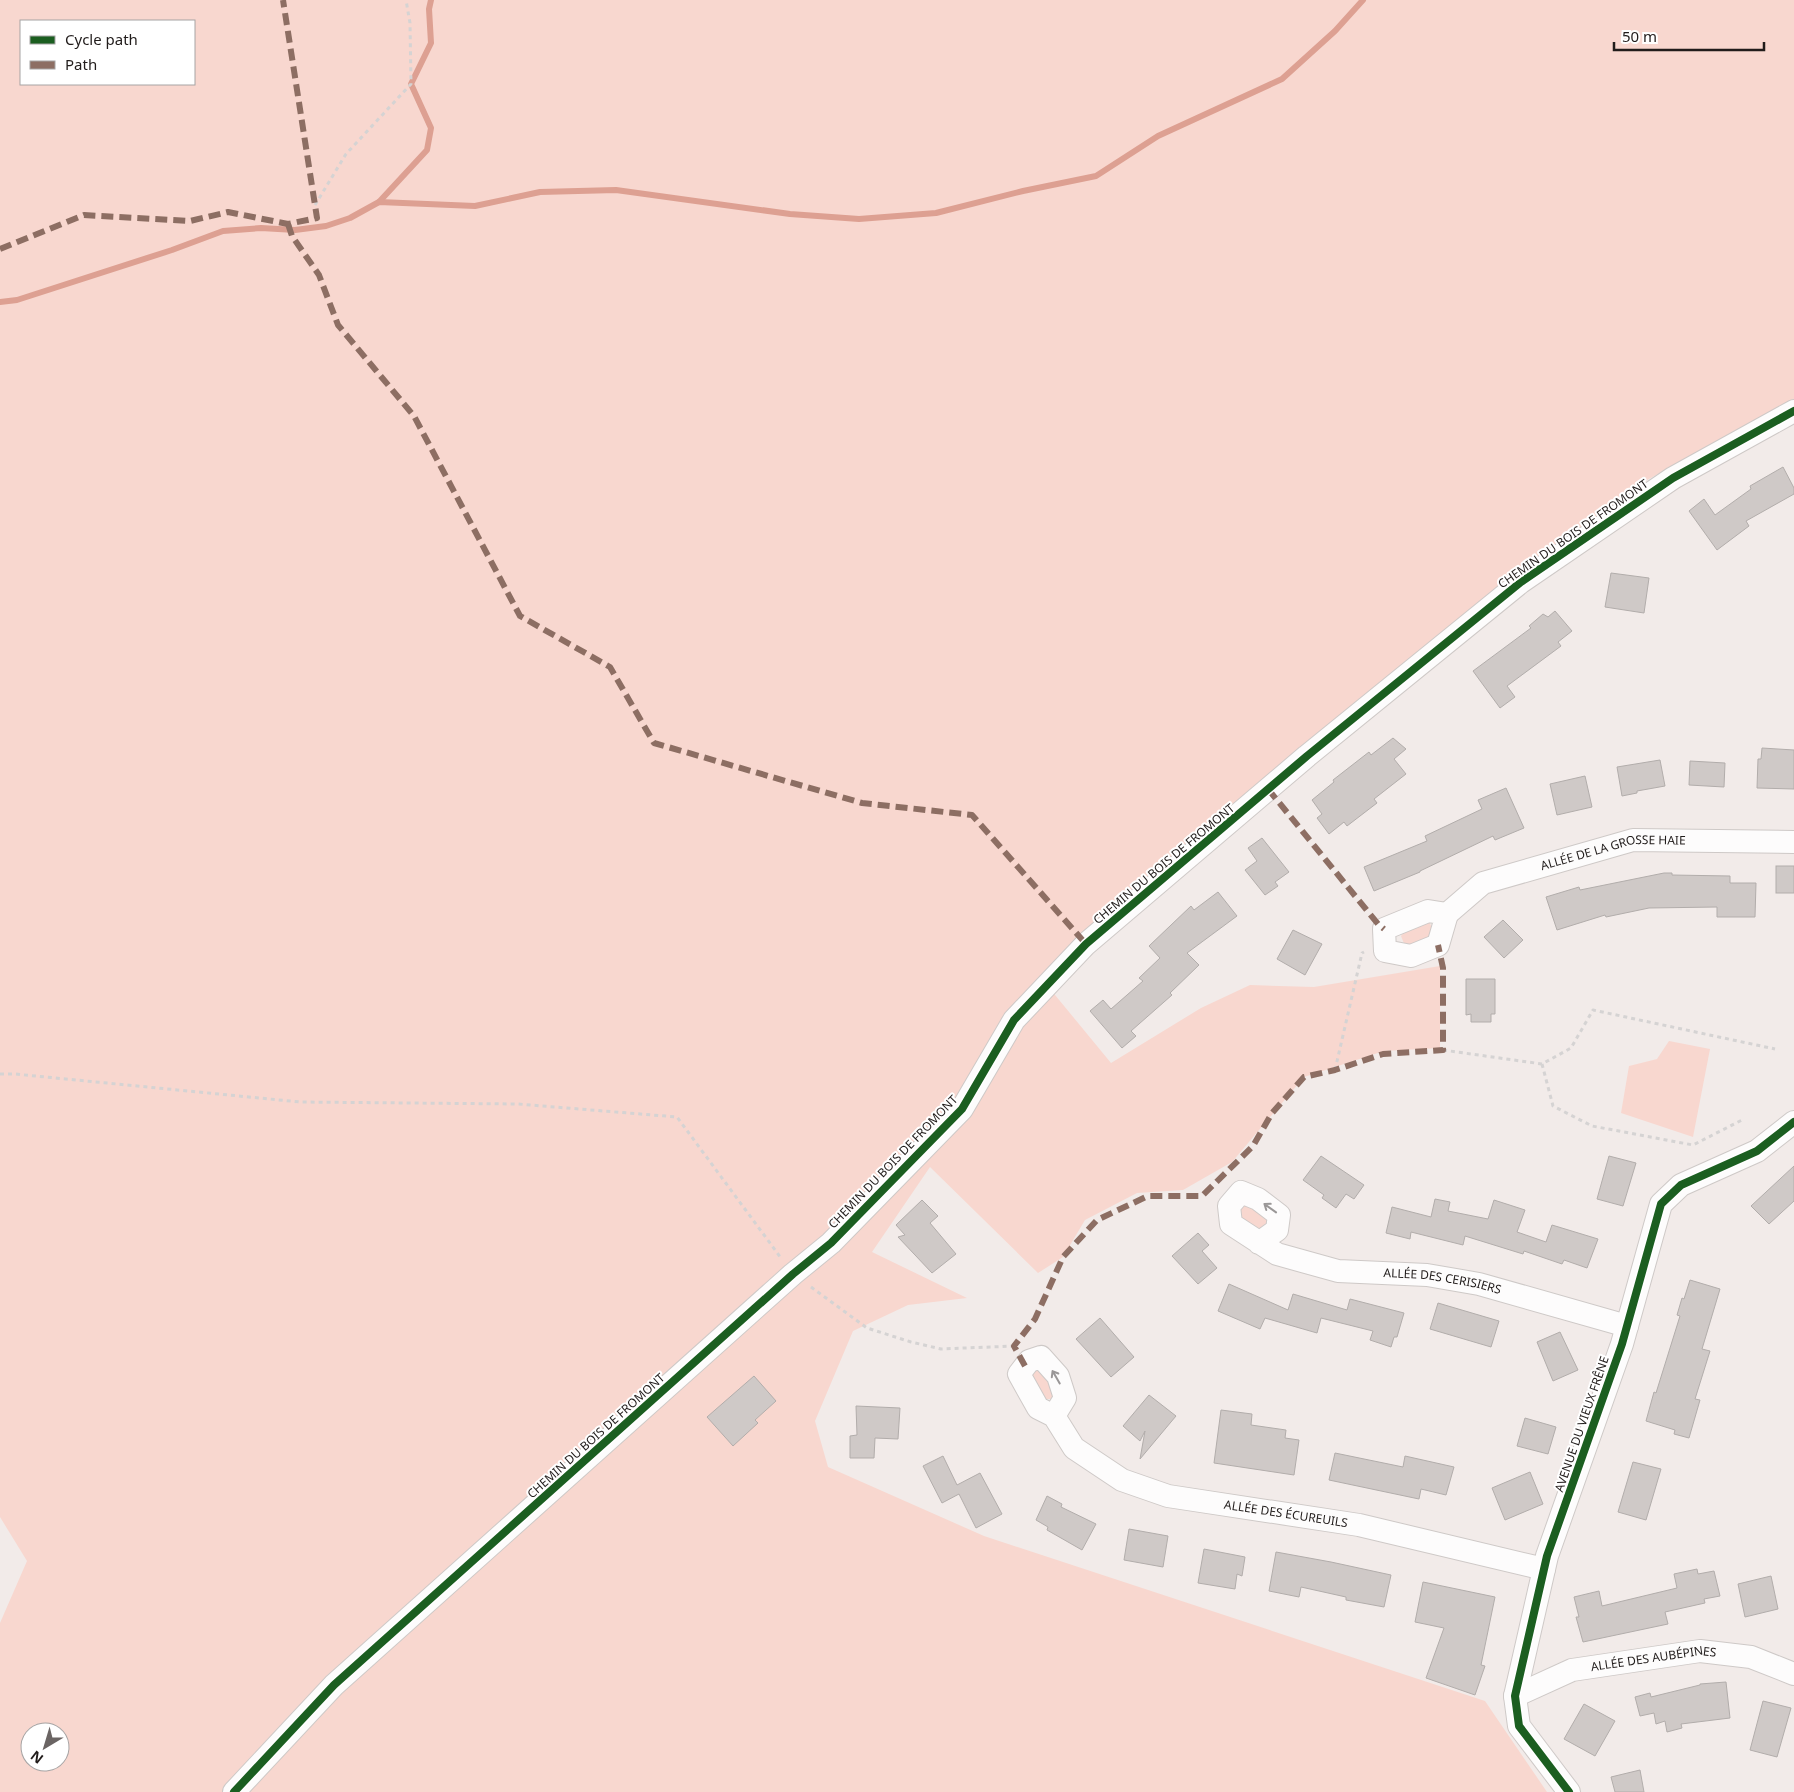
<svg xmlns="http://www.w3.org/2000/svg" width="1794" height="1792" font-family="'Noto Sans',sans-serif">
	<style>
		.green { fill: #f8d7cf; fill-rule: evenodd }
		.lines { fill: none; stroke-linecap: round; stroke-linejoin: round }
		.stream { stroke: #dda092; stroke-width: 6 }
		.building { fill: #cfc9c7; stroke: #b2adab }
		.minor-casing { stroke: #cec9c7; stroke-width: 24 }
		.path { stroke: #d5d3d3; stroke-width: 3; stroke-dasharray: 4 4; stroke-linecap: butt }
		.minor { stroke: #fdfcfc; stroke-width: 22 }
		.quiet { stroke: #8d6e63; stroke-width: 6; stroke-dasharray: 12 6; stroke-linecap: butt }
		.cycleway-casing { stroke: #fff; stroke-width: 11 }
		.cycleway { stroke: #1b5e20; stroke-width: 8 }
		.oneway { stroke: #9a9797 }
		.labels { text-anchor: middle; stroke-width: 4; stroke-linejoin: round; paint-order: stroke }
		.street-label { font-size: 12px; fill: #211c1b; stroke: #fff }
	</style>
	<rect width="100%" height="100%" fill="#f2ebe9"/>
	<g class="green">
		<path d="M0,0H1794V399L1638,485L1423,654L1046,984L1111,1063L1201,1008L1250,985L1314,987L1440,966V1048L1384,1051L1304,1077L1232,1162L1183,1190L1137,1193L1085,1220L1063,1257L1038,1273L930,1167L872,1252L967,1298L908,1305L853,1331L815,1421L828,1467L984,1536L1485,1701L1547,1792H0V1623L27,1561L0,1517ZM21,21H194V84H21ZM30,1732H60V1762H30Z"/>
		<path d="M1429,921L1433,931C1426,942 1418,945 1405,946L1401,936L1409,926Z"/>
		<path d="M1669,1041L1710,1049L1693,1137L1621,1113L1629,1066L1657,1059Z"/>
		<path d="M1240,1205H1250L1265,1214L1268,1223L1263,1231L1255,1230L1239,1216Z"/>
		<path d="M1036,1368L1056,1389L1051,1399H1044L1029,1377Z"/>
	</g>
	<g class="lines">
		<g class="stream">
			<path d="M379,202L427,150L431,128L411,84L431,43L429,9L431,0"/>
			<path d="M0,302L17,300L172,250L223,231L261,228L295,230L326,226L350,218L379,202L475,206L540,192L616,190L790,214L859,219L936,213L1023,191L1096,176L1158,136L1282,79L1335,31L1363,0"/>
		</g>
	</g>
	<g class="building">
		<path d="M1783,467L1794,488V494L1746,521L1749,526L1717,550L1689,511L1704,499L1715,515L1751,489L1750,486Z"/>
		<path d="M1611,573L1649,578L1644,613L1605,607Z"/>
		<path d="M1555,611L1572,631L1558,642L1561,646L1507,686L1515,697L1500,708L1473,671L1531,628L1529,626L1543,614L1548,617Z"/>
		<path d="M1393,738L1406,749L1394,759L1406,774L1374,799L1377,803L1347,826L1344,822L1329,834L1317,818L1322,814L1312,800L1334,782L1333,780L1369,752L1371,755Z"/>
		<path d="M1762,748L1794,750V789L1757,788L1758,759H1761Z"/>
		<path d="M1660,760L1665,786L1637,791V793L1622,796L1617,767Z"/>
		<path d="M1690,761L1725,763L1724,787L1689,785Z"/>
		<path d="M1585,776L1592,807L1557,815L1550,784Z"/>
		<path d="M1506,788L1524,828L1495,840L1493,836L1420,871V872L1374,891L1364,867L1427,841L1425,836L1482,809L1478,800Z"/>
		<path d="M1262,838L1289,872L1275,882L1278,886L1265,895L1245,870L1257,861L1248,848Z"/>
		<rect x="1776" y="866" width="18" height="27"/>
		<path d="M1664,873H1672V875L1730,876V883H1756L1755,917H1717V907L1649,908L1606,917L1605,915L1557,930L1546,897L1579,887L1580,890Z"/>
		<path d="M1218,892L1237,916L1187,953L1199,965L1170,993L1172,995L1131,1031L1136,1036L1122,1048L1090,1011L1103,1000L1111,1009L1143,981L1139,978L1160,958L1149,946L1191,906L1194,910Z"/>
		<path d="M1503,920L1523,940L1504,958L1484,937Z"/>
		<path d="M1293,930L1322,944L1305,975L1277,959Z"/>
		<path d="M1466,979H1495V1014H1491V1022H1471V1014L1466,1015Z"/>
		<path d="M1321,1156L1364,1185L1354,1199L1346,1194L1336,1208L1322,1198L1324,1195L1303,1180Z"/>
		<path d="M1609,1156L1636,1163L1623,1206L1597,1199Z"/>
		<path d="M1794,1166V1201L1769,1224L1751,1206Z"/>
		<path d="M1435,1199L1450,1202L1448,1211L1488,1219L1494,1200L1525,1210L1517,1232L1546,1242L1552,1225L1598,1239L1587,1268L1564,1260L1562,1264L1524,1251L1523,1254L1465,1236L1463,1245L1411,1232L1410,1239L1386,1233L1392,1207L1431,1217Z"/>
		<path d="M922,1200L938,1216L930,1223L956,1254L932,1273L898,1237L905,1235L896,1225Z"/>
		<path d="M1198,1233L1209,1245L1202,1251L1217,1268L1198,1284L1172,1256Z"/>
		<path d="M1690,1280L1720,1289L1702,1349L1710,1351L1695,1399L1700,1400L1689,1438L1674,1434L1675,1430L1646,1421L1654,1392L1656,1393L1680,1316L1677,1315L1682,1298L1684,1299Z"/>
		<path d="M1229,1284L1288,1310L1293,1294L1347,1310L1350,1299L1404,1313L1397,1337H1394L1391,1347L1370,1340L1373,1331L1321,1318L1317,1333L1265,1318L1260,1329L1218,1311Z"/>
		<path d="M1438,1303L1499,1321L1491,1347L1430,1329Z"/>
		<path d="M1100,1318L1134,1357L1111,1377L1076,1339Z"/>
		<path d="M1560,1332L1578,1370L1553,1381L1537,1342Z"/>
		<path d="M754,1376L776,1401L755,1420L758,1423L733,1446L707,1417Z"/>
		<path d="M1149,1395L1176,1416L1140,1459L1145,1431L1140,1441L1123,1426Z"/>
		<path d="M856,1406L900,1408L898,1439L875,1438L874,1458H850V1436L857,1435Z"/>
		<path d="M1221,1410L1252,1414L1251,1425L1286,1430L1285,1438L1299,1440L1294,1475L1214,1463Z"/>
		<path d="M1525,1418L1556,1427L1548,1454L1517,1446Z"/>
		<path d="M1335,1453L1403,1467L1405,1456L1454,1467L1446,1495L1421,1489L1419,1499L1329,1480Z"/>
		<path d="M943,1456L957,1485L980,1473L1002,1514L976,1528L959,1494L942,1503L923,1466Z"/>
		<path d="M1633,1462L1661,1469L1646,1520L1618,1512Z"/>
		<path d="M1530,1472L1543,1504L1505,1520L1492,1488Z"/>
		<path d="M1047,1496L1062,1504L1061,1507L1096,1524L1082,1550L1047,1530L1048,1527L1036,1520Z"/>
		<path d="M1129,1529L1168,1536L1163,1567L1124,1560Z"/>
		<path d="M1204,1549L1245,1557L1242,1576L1237,1574L1235,1589L1198,1583Z"/>
		<path d="M1276,1552L1331,1562L1391,1575L1384,1607L1346,1600V1597L1301,1587L1299,1597L1269,1591Z"/>
		<path d="M1697,1569L1698,1574L1714,1571L1720,1596L1704,1599L1705,1603L1665,1612L1668,1624L1583,1642L1576,1617H1579L1574,1597L1599,1591L1602,1606L1677,1588L1674,1574Z"/>
		<path d="M1771,1576L1778,1609L1745,1617L1738,1584Z"/>
		<path d="M1423,1582L1495,1597L1481,1665L1485,1666L1475,1695L1426,1678L1444,1628L1415,1622Z"/>
		<path d="M1726,1682L1730,1718L1681,1724L1682,1728L1667,1732L1665,1721L1656,1724L1654,1713L1640,1716L1635,1697L1650,1693L1651,1697L1700,1685V1684Z"/>
		<path d="M1763,1701L1791,1708L1777,1757L1750,1750Z"/>
		<path d="M1584,1704L1615,1721L1595,1756L1564,1739Z"/>
		<path d="M1640,1770L1644,1792H1615L1611,1777Z"/>
	</g>
	<g class="lines">
		<defs>
			<g id="minor">
				<path d="M1428,911L1447,914L1438,945L1411,956L1385,951L1384,929Z"/>
				<path id="s1" d="M1447,914L1483,883L1633,840L1794,842"/>
				<path id="s2" d="M1259,1243L1277,1230L1279,1215L1258,1199L1241,1192L1229,1206L1231,1224L1277,1254L1338,1271L1427,1275L1479,1284L1627,1326"/>
				<path id="s3" d="M1054,1416L1065,1398L1058,1376L1041,1357L1029,1361L1019,1374L1038,1408L1054,1416L1074,1448L1122,1480L1168,1496L1359,1525L1544,1569"/>
				<path id="s4" d="M1515,1696L1572,1670L1700,1651L1751,1657L1794,1674"/>
				<path d="M234,1792L334,1685L793,1274L831,1243L962,1109L1014,1020L1086,944L1307,756L1521,582L1673,478L1794,411"/>
				<path d="M1569,1792L1519,1726L1515,1696L1547,1556L1622,1344L1661,1204L1681,1185L1757,1151L1794,1122"/>
			</g>
		</defs>
		<use href="#minor" class="minor-casing"/>
		<g class="path">
			<path d="M315,205L346,154L411,84L410,23L406,0"/>
			<path d="M1443,1050L1542,1064L1571,1048L1593,1010L1775,1049"/>
			<path d="M1542,1064L1553,1106L1592,1126L1693,1145L1742,1120"/>
			<path d="M1335,1070L1362,953L1364,952"/>
			<path d="M0,1074H15L300,1102L518,1104L677,1117L781,1258"/>
			<path d="M811,1287L867,1328L911,1342L941,1349L1014,1346"/>
		</g>
		<use href="#minor" class="minor"/>
		<g class="quiet">
			<path d="M288,224L292,236L319,275L338,325L414,416L520,616L610,667L654,743L862,803L972,815L1086,944"/>
			<path d="M0,249L84,215L190,221L228,212L288,224L317,218L283,0"/>
			<path d="M1268,789L1378,924L1384,929"/>
			<path d="M1025,1366L1014,1346L1035,1319L1063,1257L1097,1220L1148,1196H1202L1253,1146L1272,1113L1304,1077L1335,1070L1383,1054L1443,1050V968L1438,945"/>
		</g>
		<defs>
			<g id="cycleway">
				<path d="M234,1792L334,1685L793,1274L831,1243L962,1109L1014,1020L1086,944L1307,756L1521,582L1673,478L1794,411"/>
				<path d="M1569,1792L1519,1726L1515,1696L1547,1556L1622,1344L1661,1204L1681,1185L1757,1151L1794,1122"/>
			</g>
		</defs>
		<use href="#cycleway" class="cycleway-casing"/>
		<use href="#cycleway" class="cycleway"/>
	</g>
	<defs><path id="oneway-shaft" d="M-6 0H5M1.5-3L5.5 0L1.5 3" fill="none" stroke-width="1.6" stroke-linecap="round" stroke-linejoin="round" transform="scale(1.25)"/></defs>
	<g class="oneway">
		<use href="#oneway-shaft" transform="translate(1270 1208) rotate(-144)"/>
		<use href="#oneway-shaft" transform="translate(1056 1377) rotate(-120)"/>
	</g>
	<g class="labels">
		<g class="street-label">
			<text transform="translate(1573 534) rotate(-35)" y="4">CHEMIN DU BOIS DE FROMONT</text>
			<text dy="4" stroke="none"><textPath href="#s1" startOffset="182">ALLÉE DE LA GROSSE HAIE</textPath></text>
			<text transform="translate(1164 864) rotate(-40)" y="4">CHEMIN DU BOIS DE FROMONT</text>
			<text transform="translate(893 1162) rotate(-46)" y="4">CHEMIN DU BOIS DE FROMONT</text>
			<text dy="4" stroke="none"><textPath href="#s2" startOffset="342">ALLÉE DES CERISIERS</textPath></text>
			<text transform="translate(1582 1424) rotate(-71)" y="4">AVENUE DU VIEUX FRÊNE</text>
			<text transform="translate(596 1436) rotate(-42)" y="4">CHEMIN DU BOIS DE FROMONT</text>
			<text dy="4" stroke="none"><textPath href="#s3" startOffset="419">ALLÉE DES ÉCUREUILS</textPath></text>
			<text dy="4" stroke="none"><textPath href="#s4" startOffset="145">ALLÉE DES AUBÉPINES</textPath></text>
		</g>
	</g>
	<rect x="20" y="20" width="175" height="65" fill="#ffffff" stroke="#a6a4a4"/>
	<rect x="30" y="36" width="25" height="8" fill="#1b5e20" stroke="#a6a4a4"/>
	<text x="65" y="45" font-size="15" fill="#211c1b">Cycle path</text>
	<rect x="30" y="61" width="25" height="8" fill="#8d6e63" stroke="#a6a4a4"/>
	<text x="65" y="70" font-size="15" fill="#211c1b">Path</text>
	<g transform="translate(45 1747) rotate(218)"><circle r="24" fill="#ffffff" stroke="#a6a4a4"/>
	<path d="M0-4L9 19L0 12L-9 19Z" fill="#6a6463"/>
	<text y="-8" font-size="14" font-weight="bold" text-anchor="middle" fill="#211c1b">N</text>
	</g>
	<path d="M1614 42v8h150v-8" fill="none" stroke="#211c1b" stroke-width="2.5"/>
	<text x="1622" y="42" font-size="15" fill="#211c1b" stroke="#ffffff" stroke-width="4" paint-order="stroke">50 m</text>
</svg>
